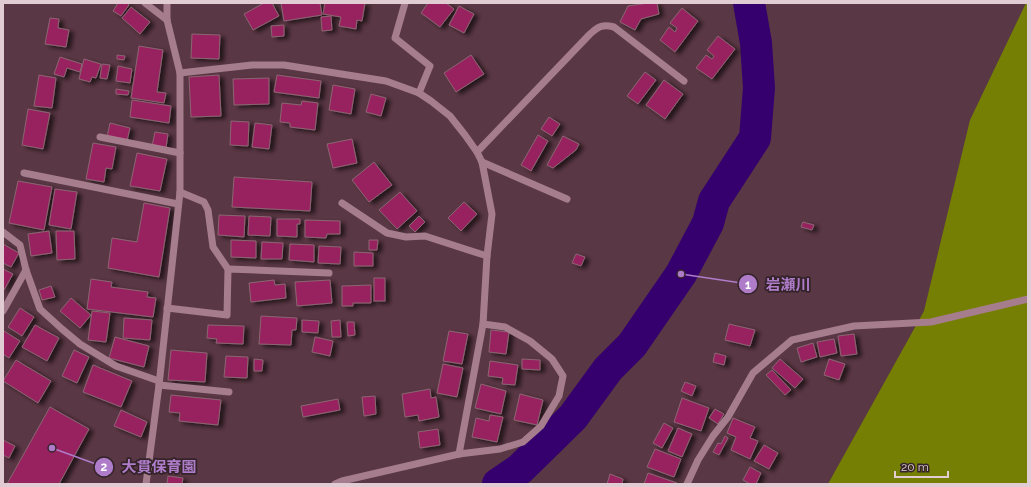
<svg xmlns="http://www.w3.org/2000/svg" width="1031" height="487" font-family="Raleway,'Noto Sans JP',sans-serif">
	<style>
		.forest { fill: #757f03 }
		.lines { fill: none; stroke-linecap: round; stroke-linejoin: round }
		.river { stroke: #35006e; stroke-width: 32 }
		.building { fill: #98245e; stroke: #8b6573; filter: url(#shadow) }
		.minor { stroke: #a57d8c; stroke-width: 7 }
		.leader { fill: none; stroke: #ae7cc9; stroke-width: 1.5 }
		.callout-dot { fill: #ae7cc9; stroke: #34242a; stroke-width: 1.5 }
		.mark-label { font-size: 12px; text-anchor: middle; font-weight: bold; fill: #fff }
		.callout-label { font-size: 15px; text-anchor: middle; font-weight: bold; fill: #ae7cc9; stroke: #34242a; stroke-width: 3.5; stroke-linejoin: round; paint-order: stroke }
	</style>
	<defs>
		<filter id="shadow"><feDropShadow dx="4.5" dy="2.5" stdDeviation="2" flood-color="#0009"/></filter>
	</defs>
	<rect width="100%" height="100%" fill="#5a3744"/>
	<path class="forest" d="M1026,3H1028V484H828L924,311L970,120Z"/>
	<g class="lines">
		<path class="river" d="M498,484L520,469L573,417L608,369L632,345L681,274L708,223L714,201L755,138L759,88L756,43L749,3"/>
	</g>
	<g class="building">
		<path d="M118,3H127L129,5L121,16L113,11Z"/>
		<path d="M264,3H272L279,16L253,30L244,14Z"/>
		<path d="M281,3H320L322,15L284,21Z"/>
		<path d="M325,3H365L362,21L357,20L356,29L339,26L341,17L323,14Z"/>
		<path d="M428,3H446L454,9L440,27L421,13Z"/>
		<path d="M648,3H657L659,14L641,19L635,30L620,22L628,6Z"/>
		<path d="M459,6L474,14L464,33L449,25Z"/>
		<path d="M131,7L150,22L140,34L122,18Z"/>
		<path d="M682,8L698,21L675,52L660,40L669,27L675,32L677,28L670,23Z"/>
		<path d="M331,16L332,30L322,31L321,17Z"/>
		<path d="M50,18L59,19L58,28L69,30L66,47L45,44Z"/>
		<path d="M284,25V36L272,37L271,26Z"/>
		<path d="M192,34L220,35L219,59L191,58Z"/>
		<path d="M718,36L735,49L712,79L696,68L706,55L712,59L714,56L707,50Z"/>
		<path d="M139,46L163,50L157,92L166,93L164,103L131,98Z"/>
		<path d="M117,55L125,56L124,60L117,59Z"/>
		<path d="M471,55L484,74L456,92L444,73Z"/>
		<path d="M60,57L82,64L80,72L67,68L64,77L54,74Z"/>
		<path d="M84,59L101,64L96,78L92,77L90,82L79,79Z"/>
		<path d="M102,64L110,65L107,79L100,78Z"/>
		<path d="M118,66L132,69L130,83L116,81Z"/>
		<path d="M645,72L656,80L638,104L627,96Z"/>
		<path d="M39,75L56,78L52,108L34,106Z"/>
		<path d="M219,75L221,116L191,117L189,77Z"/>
		<path d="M277,75L321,81L319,98L274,92Z"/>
		<path d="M269,78V104L234,105L233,79Z"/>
		<path d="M664,80L683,94L665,119L646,105Z"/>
		<path d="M333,85L355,89L351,114L329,110Z"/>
		<path d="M116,89L129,91L128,95L116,94Z"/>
		<path d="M371,94L386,98L381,116L366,112Z"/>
		<path d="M132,100L171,106L169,123L130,117Z"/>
		<path d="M302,101L318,103L315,130L290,127V123L280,122L282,103L301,105Z"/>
		<path d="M28,109L50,113L43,149L22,145Z"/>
		<path d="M549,117L560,124L552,136L541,129Z"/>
		<path d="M231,121L249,122L248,146L230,145Z"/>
		<path d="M110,123L130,128L127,141L107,137Z"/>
		<path d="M255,123L272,125L269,149L252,147Z"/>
		<path d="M155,132L168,134L166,148L152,146Z"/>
		<path d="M538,135L548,141L531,171L521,165Z"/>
		<path d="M563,136L579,144L576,150L553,168L547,165Z"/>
		<path d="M352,139L357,163L333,168L327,144Z"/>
		<path d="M93,143L116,147L112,169L106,168L104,182L86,179Z"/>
		<path d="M137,153L167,159L160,191L130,186Z"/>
		<path d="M374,162L392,185L369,202L352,180Z"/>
		<path d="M234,177L312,182L310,211L232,207Z"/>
		<path d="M18,181L52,187L44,230L9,223Z"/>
		<path d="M55,189L77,192L71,229L49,225Z"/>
		<path d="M400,192L417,211L397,229L379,210Z"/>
		<path d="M464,202L477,214L461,231L448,218Z"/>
		<path d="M144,203L170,208L159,277L108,268L112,238L137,242Z"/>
		<path d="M219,215L245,216L244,237L218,235Z"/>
		<path d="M249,216L271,217L270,236L248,235Z"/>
		<path d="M419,216L425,222L415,232L409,226Z"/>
		<path d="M277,219H300V224H297V237L277,236Z"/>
		<path d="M305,220L340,221V234H327L326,238L305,237Z"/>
		<path d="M803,222L814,225L812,230L801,227Z"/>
		<path d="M49,231L52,253L31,256L28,234Z"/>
		<path d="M56,231H74L75,259L57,260Z"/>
		<path d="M231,240L256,241V258L231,257Z"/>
		<path d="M369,240H378L377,250H369Z"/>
		<path d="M262,242L283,243L282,259H261Z"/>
		<path d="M3,244L19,253L11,267L3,263Z"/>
		<path d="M290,244L314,245V262L289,260Z"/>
		<path d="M319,246L341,247L340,264L318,263Z"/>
		<path d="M354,252L373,253V266H354Z"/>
		<path d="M576,254L585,257L581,266L572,263Z"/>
		<path d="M3,269L13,274L4,290H3Z"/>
		<rect x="374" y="278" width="11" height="23"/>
		<path d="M91,279L112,282L111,287L148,292L147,297L156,298L153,317L87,309Z"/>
		<path d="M274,280L275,285L285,284L286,298L251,302L249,283Z"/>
		<path d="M330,280L332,303L297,306L295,282Z"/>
		<path d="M371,285V303H353V306H342V286Z"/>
		<path d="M51,286L55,297L42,300L39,290Z"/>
		<path d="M71,298L91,315L80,328L60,311Z"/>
		<path d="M20,308L34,317L22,336L8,327Z"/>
		<path d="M92,311L110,313L106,342L88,340Z"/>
		<path d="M261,316L297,318L296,330H292L291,345L259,344Z"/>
		<path d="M124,318L152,320L150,340L123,338Z"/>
		<path d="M302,320L319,321L318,333L302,332Z"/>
		<path d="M340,320L341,337H332L331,321Z"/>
		<path d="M347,322H354L355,335L348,336Z"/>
		<path d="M729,324L755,330L750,346L725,340Z"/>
		<path d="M35,325L59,338L47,361L22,347Z"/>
		<path d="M208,325L244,326L243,344L216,343L217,339L207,338Z"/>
		<path d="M491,330L509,332L506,354L489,352Z"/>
		<path d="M4,331L20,341L9,358L3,354V333Z"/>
		<path d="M449,331L468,334L462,364L443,361Z"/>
		<path d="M854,334L857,354L841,356L838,336Z"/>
		<path d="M115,337L149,346L144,367L109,358Z"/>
		<path d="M315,337L333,341L330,356L312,352Z"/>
		<path d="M834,339L837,353L820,357L817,342Z"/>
		<path d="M813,343L817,357L801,362L797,348Z"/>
		<path d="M74,350L89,357L77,383L62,376Z"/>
		<path d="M171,350L207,353L205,382L168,380Z"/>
		<path d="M715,353L726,356L724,365L713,362Z"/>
		<path d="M226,356L248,357L247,378L224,377Z"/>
		<path d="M254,359L263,360L262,371H254Z"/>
		<path d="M522,359L540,360V370L522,369Z"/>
		<path d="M780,359L803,379L795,388L772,368Z"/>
		<path d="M829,359L845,364L839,380L824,375Z"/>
		<path d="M16,360L51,381L38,403L3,381Z"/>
		<path d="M490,361L518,365L515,385L502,384L503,378L488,376Z"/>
		<path d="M443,364L463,368L457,397L437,393Z"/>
		<path d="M93,365L132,381L121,407L83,392Z"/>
		<path d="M772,370L791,390L785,395L766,375Z"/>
		<path d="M685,382L696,386L692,396L681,391Z"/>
		<path d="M481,384L506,391L501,414L475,408Z"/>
		<path d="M430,389L431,398L436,397L439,417L419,421L418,415L405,417L402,394Z"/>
		<path d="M520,394L543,400L537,425L514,420Z"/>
		<path d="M171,395L221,400L218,425L179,421L180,413L169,412Z"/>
		<path d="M375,396L376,414L364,416L362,397Z"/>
		<path d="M682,398L709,408L701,431L674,422Z"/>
		<path d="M338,399L340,410L303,417L301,406Z"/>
		<path d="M50,407L89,429L59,484H7Z"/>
		<path d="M715,409L724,414L718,424L709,418Z"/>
		<path d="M121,410L147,422L141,437L114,426Z"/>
		<path d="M490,415L503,417L497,442L472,437L476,418L489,421Z"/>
		<path d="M733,418L755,427L750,438L758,441L750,459L731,450L736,437L727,433Z"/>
		<path d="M664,423L673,428L662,448L653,443Z"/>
		<path d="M678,428L692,434L682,457L668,451Z"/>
		<path d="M438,429L440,445L420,448L418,432Z"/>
		<path d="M725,436L728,438L719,455L713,452L718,443L721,444Z"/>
		<path d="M3,440L15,446L9,458L3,455Z"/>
		<path d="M764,445L778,453L769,469L754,461Z"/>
		<path d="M655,449L681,459L674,477L647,467Z"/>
		<path d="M750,467L761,473L756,484H750L743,480Z"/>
		<path d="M648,473L677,483L676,484H644Z"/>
		<path d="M610,474L623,479L622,484H607Z"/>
		<path d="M168,476L183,478L182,484H167Z"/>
	</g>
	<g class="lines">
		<g class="minor">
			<path d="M145,3L167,20"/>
			<path d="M405,3L395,38L430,66L419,93"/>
			<path d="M180,73L252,65H284L386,81L419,93L431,101L450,116L465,135L477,152L482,162L492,214L487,256L483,324L459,454"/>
			<path d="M100,137L180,153"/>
			<path d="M477,152L590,34C599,26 603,24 614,27L684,81"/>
			<path d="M482,162L567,199"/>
			<path d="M24,173L178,204"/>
			<path d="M180,192L204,202L208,210L213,247L228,269"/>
			<path d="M342,203L387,233L406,237L425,236L487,256"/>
			<path d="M3,232L20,245L26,270L40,309L62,329L80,344L116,366L159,381"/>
			<path d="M167,308L227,315L228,269L329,273"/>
			<path d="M3,311L26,270"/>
			<path d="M159,385L229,392"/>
			<path d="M146,484L159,385L180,192V73L167,20V3"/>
			<path d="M335,484L342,481L459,454L500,449L523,442L541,426L559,396L563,376L552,359L530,341L505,327L483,324"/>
			<path d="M687,484L698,460L713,436L728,417L753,373L792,340L854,326L931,322L1028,299"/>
		</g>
	</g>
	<path class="leader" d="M681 274L748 284M52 448L104 467"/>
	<g class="callout-dot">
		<circle cx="681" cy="274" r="4"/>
		<circle cx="52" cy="448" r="4"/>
		<circle cx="748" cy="284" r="10"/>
		<circle cx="104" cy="467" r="10"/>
	</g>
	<g class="mark-label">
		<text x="748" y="289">1</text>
		<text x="104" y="471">2</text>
	</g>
	<g class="callout-label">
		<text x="788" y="290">岩瀬川</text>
		<text x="159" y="472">大貫保育園</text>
	</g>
	<rect width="1031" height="487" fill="none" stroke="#e2ccd3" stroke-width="8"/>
	<path d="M895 471v6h53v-6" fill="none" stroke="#e2ccd3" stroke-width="2"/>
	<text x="901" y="471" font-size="12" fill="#e2ccd3" stroke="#34242a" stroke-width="3" paint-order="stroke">20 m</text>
</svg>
